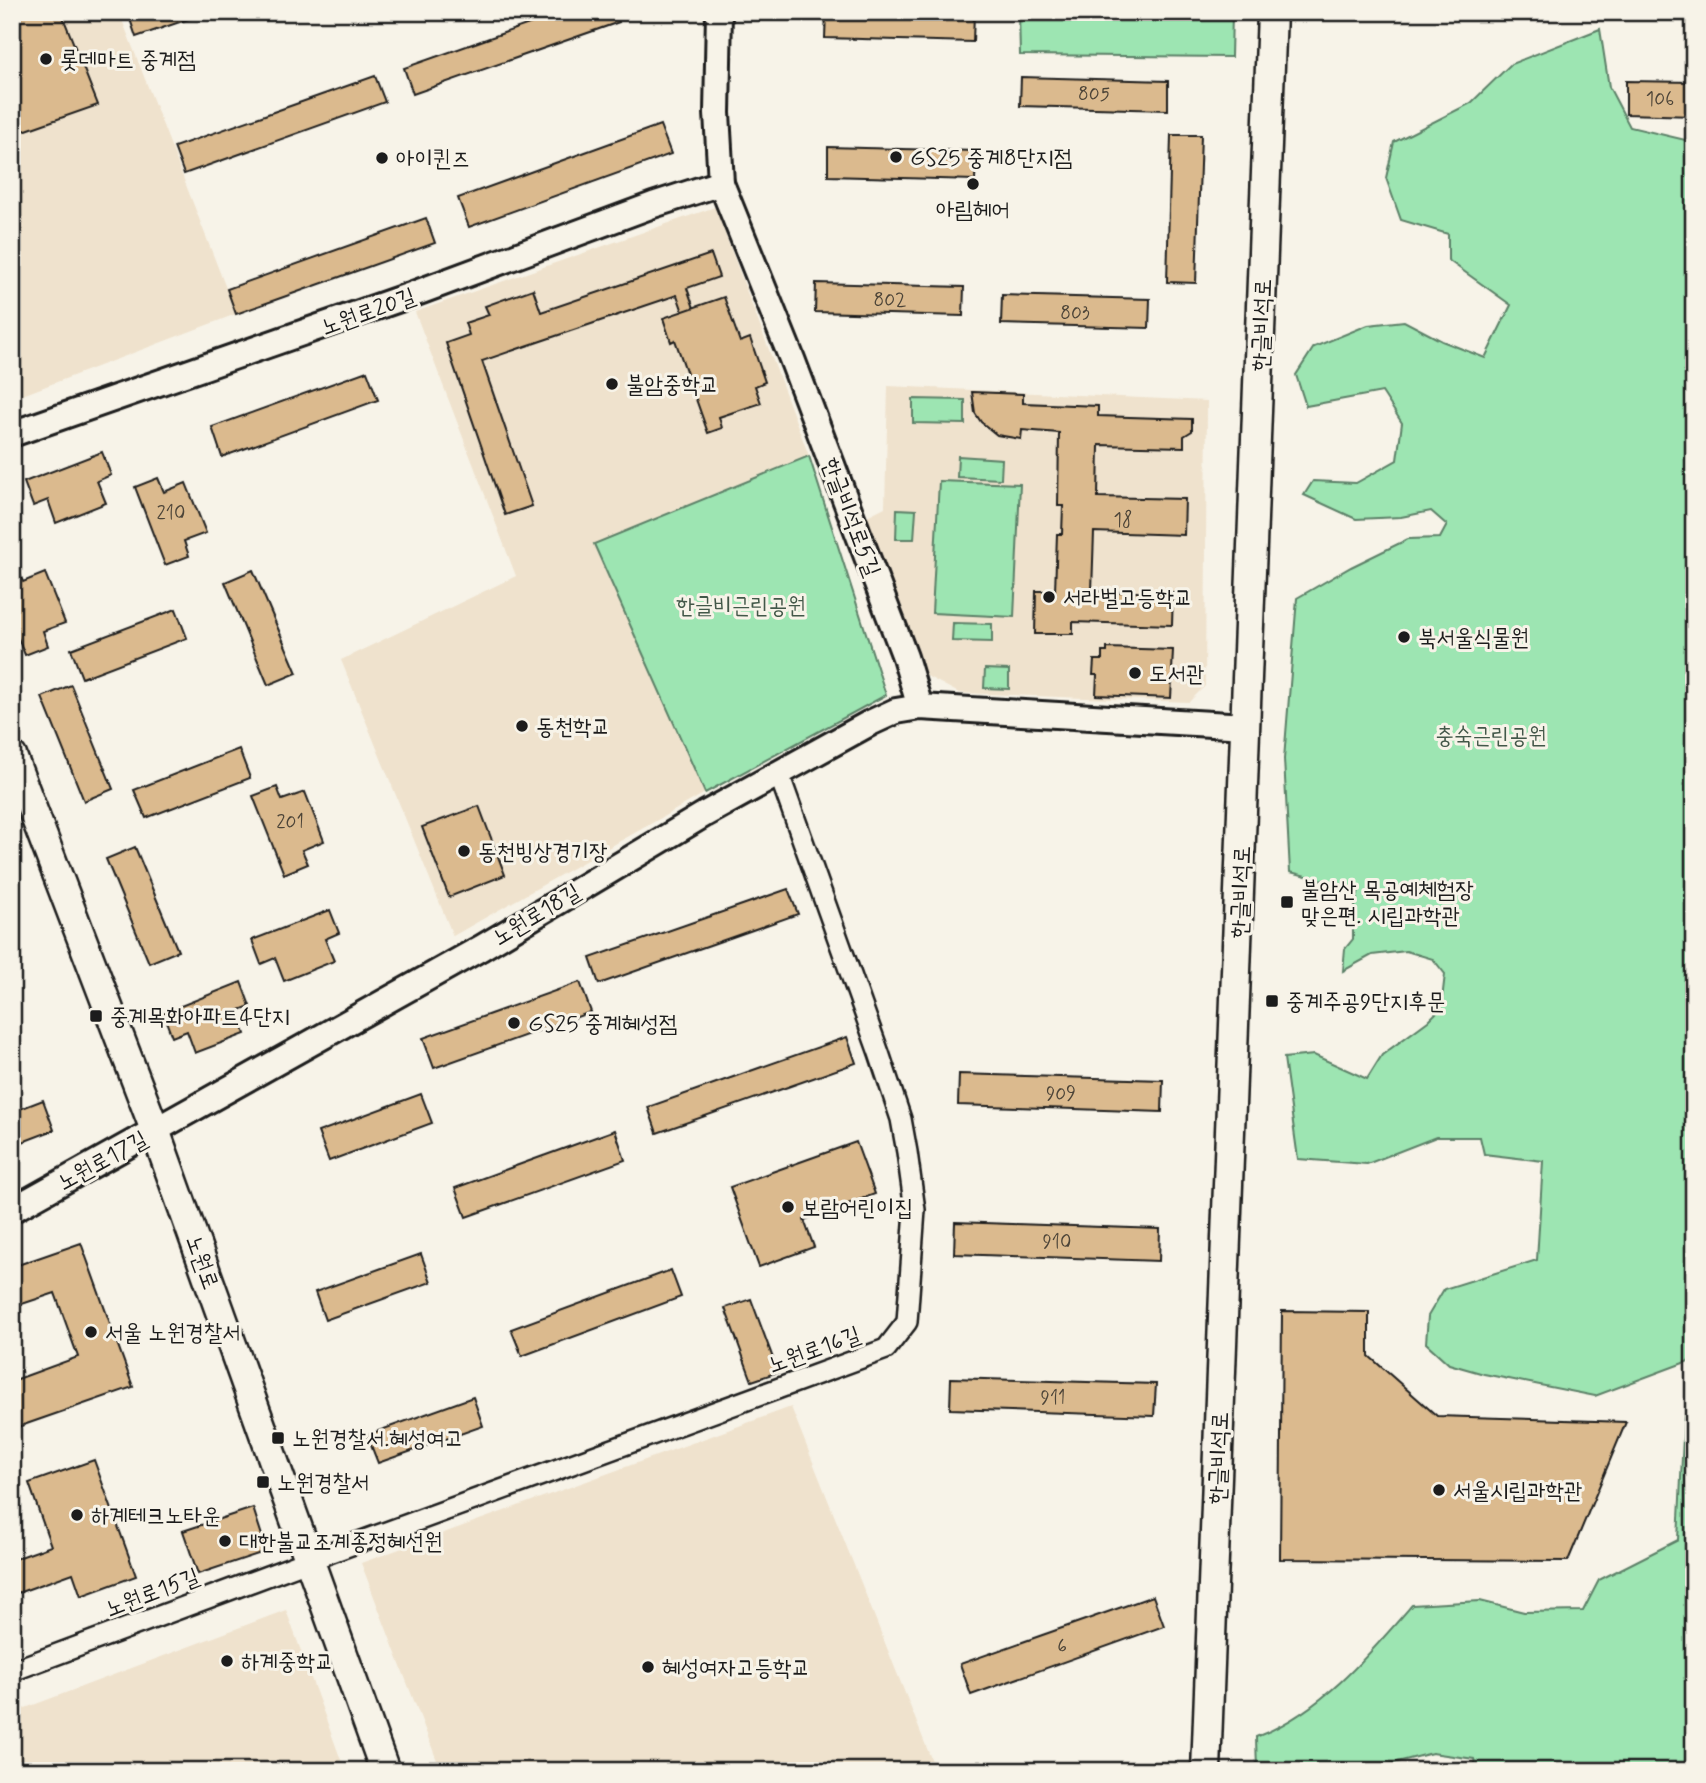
<svg xmlns="http://www.w3.org/2000/svg" width="1706" height="1783" font-family="Mynerve,'Poor Story',sans-serif">
	<style>
		.built { fill: #efe2cd }
		.green { fill: #9de5b2; stroke: #5c8067; stroke-width: 2 }
		.building { fill: #dbba8e; stroke: #1c1c1c; stroke-width: 2 }
		.lines { fill: none; stroke-linecap: round; stroke-linejoin: round }
		.minor-casing { stroke: #1c1c1c; stroke-width: 24 }
		.tertiary-casing { stroke: #1c1c1c; stroke-width: 30 }
		.secondary-casing { stroke: #1c1c1c; stroke-width: 33 }
		.minor { stroke: #f7f3e8; stroke-width: 19 }
		.tertiary { stroke: #f7f3e8; stroke-width: 24 }
		.secondary { stroke: #f7f3e8; stroke-width: 28 }
		.poi-dot { fill: #1c1c1c; stroke: #f7f3e8; stroke-width: 2.5 }
		.labels { text-anchor: middle; stroke-width: 6; stroke-linejoin: round; paint-order: stroke }
		.number-label { font-size: 19px; fill: #4c4438 }
		.poi-label { font-size: 23px; fill: #1c1c1c; stroke: #f7f3e8; text-anchor: start }
		.street-label { font-size: 23px; fill: #1c1c1c; stroke: #f7f3e8 }
		.park-label { font-size: 23px; fill: #435849; stroke: #f7f3e8 }
	</style>
	<rect width="100%" height="100%" fill="#f7f3e8"/>
	<filter id="ink" filterUnits="userSpaceOnUse"><feTurbulence type="fractalNoise" baseFrequency=".0143" numOctaves="2"/><feDisplacementMap in="SourceGraphic" scale="14" xChannelSelector="R" yChannelSelector="G"/><feConvolveMatrix kernelMatrix="1 2 1 2 8 2 1 2 1" color-interpolation-filters="sRGB"/></filter>
	<g filter="url(#ink)">
		<g class="built">
			<path d="M12,12H119L236,314L12,399Z"/>
			<path d="M715,207L809,456L594,544L705,793L453,936L341,660L516,576L415,312Z"/>
			<path d="M888,386L1207,401L1205,686L1189,702L959,693L923,674L861,519L885,507Z"/>
			<path d="M791,1407L936,1771H441L361,1563Z"/>
			<path d="M286,1610L345,1771H12V1713Z"/>
		</g>
		<g class="green">
			<path d="M1019,12H1232L1231,57L1020,55Z"/>
			<path d="M1600,29L1609,87L1630,127L1694,142V1359L1595,1396L1484,1374L1449,1364L1426,1343L1428,1316L1444,1289L1537,1260L1543,1161L1484,1154L1480,1137H1436L1367,1164L1298,1159L1284,1058L1314,1055L1367,1079L1382,1055L1428,1021L1441,1008L1445,974L1433,959L1406,951L1372,955L1343,971L1345,949L1353,939V916L1359,889L1290,872L1284,759L1297,598L1351,567L1408,539L1440,538L1447,525L1431,511L1401,517L1356,519L1304,495L1313,481L1356,483L1397,460L1402,423L1382,392L1306,406L1296,375L1314,347L1368,325L1404,321L1442,341L1485,358L1511,305L1448,260V234L1401,220L1386,178L1394,142L1471,103L1511,64Z"/>
			<path d="M913,399L965,400V424L913,423Z"/>
			<path d="M809,456L886,695L705,793L594,544Z"/>
			<path d="M958,456L1002,459L1001,479L957,477Z"/>
			<path d="M939,481L1020,484L1014,617L932,613Z"/>
			<path d="M897,509L916,510L914,539H896Z"/>
			<path d="M953,623L992,624V642L952,641Z"/>
			<path d="M985,669L1009,670V689L984,688Z"/>
			<path d="M1694,1413V1771H1604L1597,1768L1592,1771H1477L1474,1759L1432,1753L1386,1765L1378,1771H1257L1256,1737C1321,1712 1368,1656 1412,1605L1480,1601L1524,1612L1583,1611L1599,1580L1678,1540L1684,1416Z"/>
		</g>
		<g class="building">
			<path d="M12,12H61L98,105L12,135Z"/>
			<path d="M132,12H209L136,37L128,13Z"/>
			<path d="M563,12H616L619,22L413,94L404,68Z"/>
			<path d="M826,12L974,13L973,42L825,38Z"/>
			<path d="M375,76L385,102L184,174L174,147Z"/>
			<path d="M1021,77L1168,81V110L1020,106Z"/>
			<path d="M1626,81L1694,82V116L1626,114Z"/>
			<path d="M660,125L671,154L469,227L458,198Z"/>
			<path d="M1171,135H1201L1196,283L1167,282Z"/>
			<path d="M828,147L976,151L975,180L828,176Z"/>
			<path d="M426,218L435,243L236,314L227,289Z"/>
			<path d="M711,254L719,277L687,288L694,308L683,312L677,295L482,361L532,506L505,515L446,343L469,335L465,323L489,315L485,306L533,289L541,312Z"/>
			<path d="M816,283L964,287L963,316L815,312Z"/>
			<path d="M1002,295L1150,299L1149,328L1001,324Z"/>
			<path d="M724,297L740,342L750,338L765,382L755,386L761,403L719,417L722,428L708,433L675,340L671,342L663,318Z"/>
			<path d="M367,371L378,400L222,457L212,427Z"/>
			<path d="M972,392L1023,394V403L1098,406V416L1192,419V431L1184,436V447L1099,445L1098,497L1185,499L1184,535L1094,532L1092,591L1173,593L1172,625L1073,622V634H1035L1036,591H1055L1057,534H1062L1063,506H1058L1059,433L1022,430L1021,439L997,435L981,422L975,413Z"/>
			<path d="M102,452L111,475L97,481L106,503L56,523L48,500L33,506L24,482Z"/>
			<path d="M158,478L164,492L186,483L206,533L184,541L189,556L165,565L135,487Z"/>
			<path d="M17,568L23,582L45,573L65,623L43,631L48,646L25,655L12,624V570Z"/>
			<path d="M253,570L297,673L268,685L225,582Z"/>
			<path d="M176,609L187,638L82,678L71,649Z"/>
			<path d="M1107,648L1173,650L1172,671H1176V680H1172L1171,698L1096,695L1097,675H1093L1094,660H1102V652H1107Z"/>
			<path d="M71,685L113,789L84,801L42,697Z"/>
			<path d="M239,749L250,778L146,818L134,790Z"/>
			<path d="M277,787L282,800L305,792L324,841L302,850L308,864L284,874L253,796Z"/>
			<path d="M479,806L505,875L449,897L422,827Z"/>
			<path d="M135,847L178,951L149,963L106,859Z"/>
			<path d="M788,889L798,914L599,984L590,958Z"/>
			<path d="M330,910L339,933L325,939L334,961L284,981L275,958L261,964L252,940Z"/>
			<path d="M241,982L250,1006L237,1011L245,1034L195,1053L187,1031L172,1037L163,1013Z"/>
			<path d="M580,982L591,1012L434,1068L423,1038Z"/>
			<path d="M847,1037L856,1063L657,1133L648,1107Z"/>
			<path d="M959,1074L1163,1080L1162,1112L958,1105Z"/>
			<path d="M421,1094L432,1123L329,1161L318,1132Z"/>
			<path d="M43,1100L54,1130L12,1146V1112Z"/>
			<path d="M615,1130L625,1160L466,1217L455,1188Z"/>
			<path d="M856,1142L875,1194L804,1220L814,1247L759,1267L730,1187Z"/>
			<path d="M955,1222L1160,1229L1159,1261L954,1254Z"/>
			<path d="M81,1243L133,1387L12,1429V1381L78,1357L55,1293L16,1306L12,1296V1267Z"/>
			<path d="M421,1254L431,1282L325,1320L315,1292Z"/>
			<path d="M671,1270L681,1297L522,1356L511,1329Z"/>
			<path d="M751,1299L778,1372L752,1381L725,1308Z"/>
			<path d="M1282,1311L1369,1312V1356L1437,1416L1626,1422L1568,1561L1280,1559Z"/>
			<path d="M951,1378L1156,1384L1154,1416L950,1409Z"/>
			<path d="M473,1397L483,1426L378,1463L367,1435Z"/>
			<path d="M94,1460L136,1576L81,1596L73,1573L12,1595V1560L51,1546L29,1483Z"/>
			<path d="M253,1508L267,1551L198,1574L183,1531Z"/>
			<path d="M1153,1596L1164,1626L971,1695L960,1664Z"/>
		</g>
		<g class="lines">
			<defs>
				<path id="minor" d="M12,1671L310,1560L886,1349L907,1322L915,1210L907,1152L901,1119L879,1053L779,774"/>
				<g id="tertiary">
					<path d="M719,12L717,113L721,183L792,359L905,657L920,707"/>
					<path d="M12,434L408,296L653,205L721,183"/>
					<path d="M12,1210L481,948L705,814L870,723L896,711L920,707L1246,726"/>
				</g>
				<g id="secondary">
					<path d="M12,756L155,1130L385,1771"/>
					<path d="M1206,1771L1272,12"/>
				</g>
			</defs>
			<use href="#minor" class="minor-casing"/>
			<use href="#tertiary" class="tertiary-casing"/>
			<use href="#secondary" class="secondary-casing"/>
			<use href="#minor" class="minor"/>
			<use href="#tertiary" class="tertiary"/>
			<use href="#secondary" class="secondary"/>
		</g>
	</g>
	<g class="poi-dot">
		<circle cx="46" cy="59" r="7"/>
		<circle cx="896" cy="157" r="7"/>
		<circle cx="382" cy="158" r="7"/>
		<circle cx="973" cy="184" r="7"/>
		<circle cx="612" cy="384" r="7"/>
		<circle cx="1049" cy="597" r="7"/>
		<circle cx="1404" cy="637" r="7"/>
		<circle cx="1135" cy="673" r="7"/>
		<circle cx="522" cy="726" r="7"/>
		<circle cx="464" cy="851" r="7"/>
		<rect x="1280" y="895" width="14" height="14" rx="3.5"/>
		<rect x="1265" y="994" width="14" height="14" rx="3.5"/>
		<rect x="89" y="1009" width="14" height="14" rx="3.5"/>
		<circle cx="514" cy="1023" r="7"/>
		<circle cx="788" cy="1207" r="7"/>
		<circle cx="91" cy="1332" r="7"/>
		<rect x="271" y="1431" width="14" height="14" rx="3.5"/>
		<rect x="256" y="1475" width="14" height="14" rx="3.5"/>
		<circle cx="1439" cy="1490" r="7"/>
		<circle cx="77" cy="1515" r="7"/>
		<circle cx="225" cy="1541" r="7"/>
		<circle cx="227" cy="1661" r="7"/>
		<circle cx="648" cy="1667" r="7"/>
	</g>
	<g class="labels">
		<g class="number-label">
			<text x="1094" y="100">805</text>
			<text x="1660" y="105">106</text>
			<text x="890" y="306">802</text>
			<text x="1075" y="319">803</text>
			<text x="171" y="519">210</text>
			<text x="1123" y="526">18</text>
			<text x="290" y="828">201</text>
			<text x="1061" y="1100">909</text>
			<text x="1057" y="1248">910</text>
			<text x="1053" y="1404">911</text>
			<text x="1062" y="1652">6</text>
		</g>
		<g class="poi-label">
			<text x="60" y="67">롯데마트 중계점</text>
			<text x="910" y="165">GS25 중계8단지점</text>
			<text x="396" y="166">아이퀸즈</text>
			<text x="973" y="217" text-anchor="middle">아림헤어</text>
			<text x="626" y="392">불암중학교</text>
			<text x="1063" y="605">서라벌고등학교</text>
			<text x="1418" y="645">북서울식물원</text>
			<text x="1149" y="681">도서관</text>
			<text x="536" y="734">동천학교</text>
			<text x="478" y="859">동천빙상경기장</text>
			<text x="1301" y="897">불암산 목공예체험장<tspan x="1301" dy="26">맞은편. 시립과학관</tspan></text>
			<text x="1286" y="1009">중계주공9단지후문</text>
			<text x="110" y="1024">중계목화아파트4단지</text>
			<text x="528" y="1031">GS25 중계혜성점</text>
			<text x="802" y="1215">보람어린이집</text>
			<text x="105" y="1340">서울 노원경찰서</text>
			<text x="292" y="1446">노원경찰서.혜성여고</text>
			<text x="277" y="1490">노원경찰서</text>
			<text x="1453" y="1498">서울시립과학관</text>
			<text x="91" y="1523">하계테크노타운</text>
			<text x="239" y="1549">대한불교조계종정혜선원</text>
			<text x="241" y="1669">하계중학교</text>
			<text x="662" y="1675">혜성여자고등학교</text>
		</g>
		<g class="street-label">
			<text transform="translate(368 311) rotate(-20)" y="8">노원로20길</text>
			<text transform="translate(1261 325) rotate(-88)" y="8">한글비석로</text>
			<text transform="translate(852 517) rotate(69)" y="8">한글비석로5길</text>
			<text transform="translate(1240 892) rotate(-88)" y="8">한글비석로</text>
			<text transform="translate(536 914) rotate(-31)" y="8">노원로18길</text>
			<text transform="translate(102 1160) rotate(-29)" y="8">노원로17길</text>
			<text transform="translate(203 1262) rotate(70)" y="8">노원로</text>
			<text transform="translate(814 1349) rotate(-20)" y="8">노원로16길</text>
			<text transform="translate(1218 1458) rotate(-88)" y="8">한글비석로</text>
			<text transform="translate(152 1592) rotate(-21)" y="8">노원로15길</text>
		</g>
		<g class="park-label">
			<text x="741" y="613">한글비근린공원</text>
			<text x="1491" y="743">충숙근린공원</text>
		</g>
	</g>
	<rect width="1706" height="1783" fill="none" stroke="#f7f3e8" stroke-width="42"/>
	<rect x="21" y="21" width="1664" height="1741" fill="none" stroke="#1c1c1c" stroke-width="2.5" filter="url(#ink)"/>
</svg>
